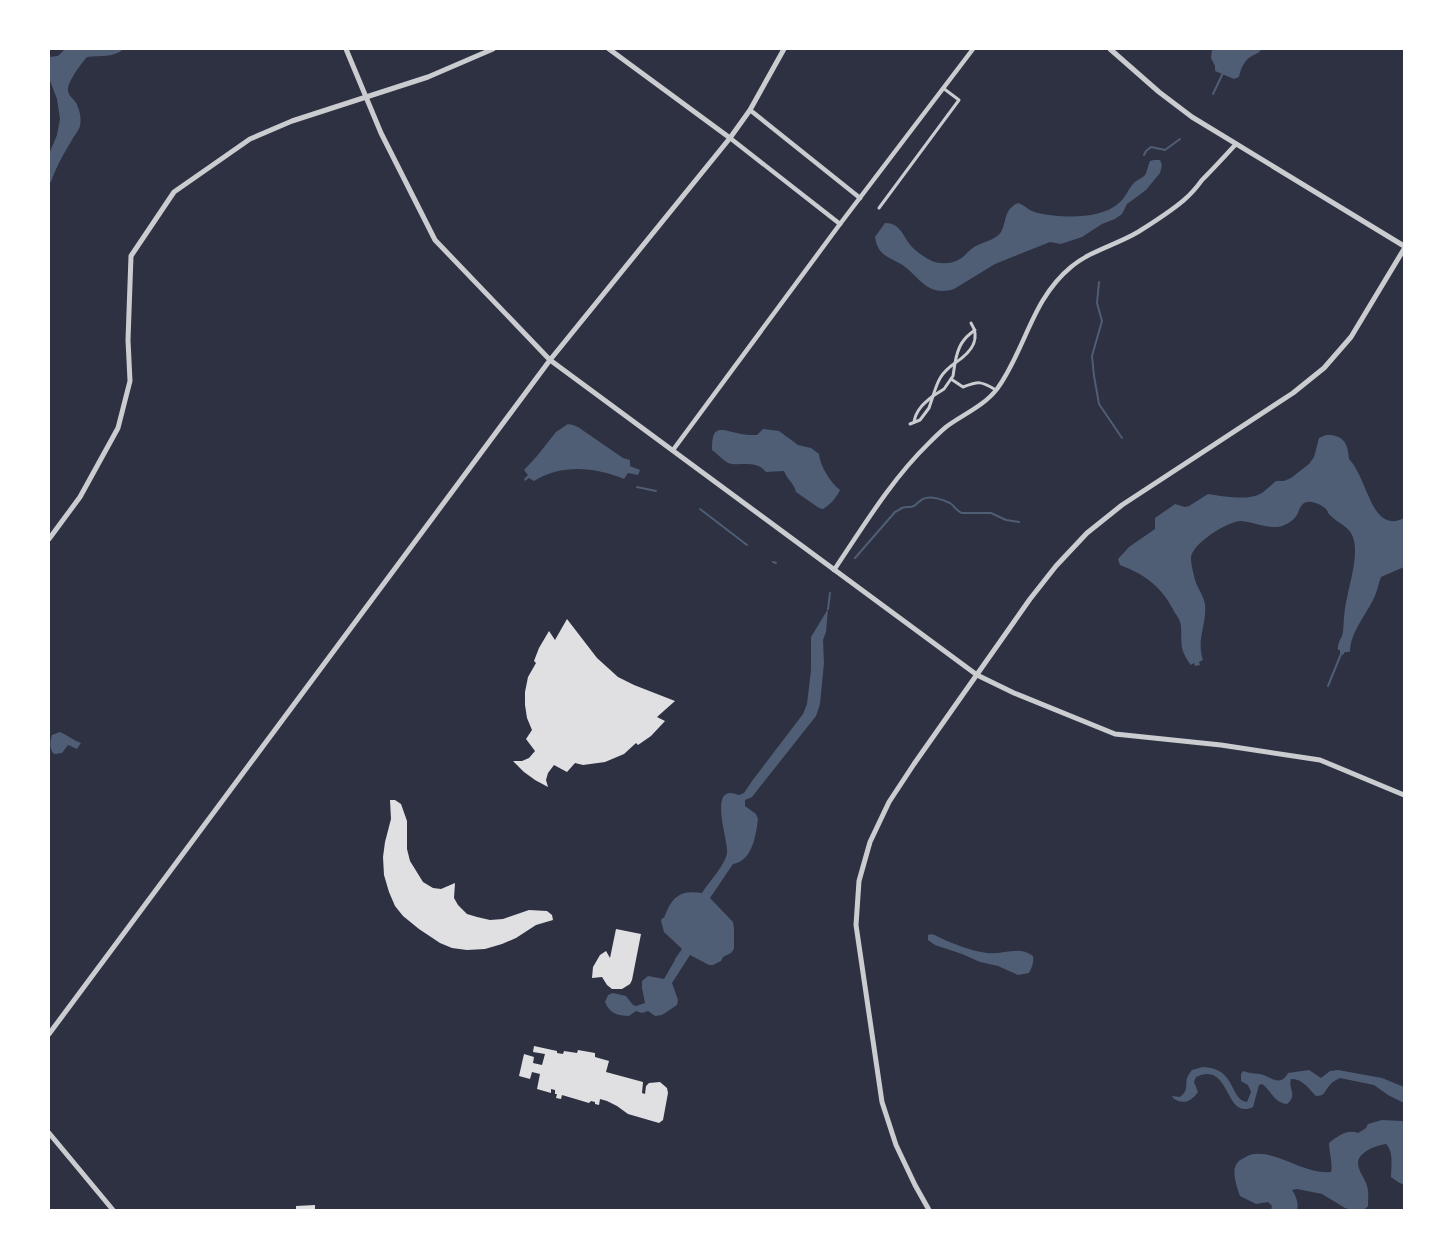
<svg xmlns="http://www.w3.org/2000/svg" width="1453" height="1259" font-family="'Zilla Slab',serif">
	<style>
		.water { fill: #4f5d75 }
		.lines { fill: none; stroke-linecap: round; stroke-linejoin: round }
		.stream { stroke: #4f5d75; stroke-width: 2 }
		.building { fill: #e0e0e3 }
		.pedestrian { stroke: #caccd0; stroke-width: 3 }
		.minor { stroke: #caccd0; stroke-width: 4.5 }
		.tertiary { stroke: #caccd0; stroke-width: 5 }
	</style>
	<rect width="100%" height="100%" fill="#2d3142"/>
	<g class="water">
		<path d="M65,49H124C113,58 101,55 87,57C81,64 67,82 68,91C69,95 71,97 74,100C79,106 82,118 80,126C79,131 74,135 72,140C64,153 56,167 51,182L49,181V154L57,135L60,119L57,99L49,78V57L58,56Z"/>
		<path d="M1212,49H1262C1259,53 1257,53 1252,56C1245,59 1240,70 1239,77L1234,79L1215,71V66L1211,58Z"/>
		<path d="M1154,160H1160L1162,165L1160,173L1146,190L1127,204L1122,214L1115,219L1102,224L1082,237L1061,244L1050,242L995,264L954,289C928,297 921,279 904,266C889,256 878,257 875,237L885,223C901,223 903,237 912,247C917,252 924,257 930,260C939,265 952,264 960,259C965,256 969,250 974,247C982,242 996,240 1001,232C1007,222 1003,210 1018,203C1025,205 1030,212 1038,213C1061,218 1100,220 1119,203C1125,198 1128,190 1133,184C1136,180 1143,178 1145,175C1147,172 1148,165 1150,161Z"/>
		<path d="M568,424L573,425L578,427L623,458L630,460V466L640,470L638,475L628,473L624,479C594,467 562,464 534,481L529,478L525,481L524,479L528,475L524,470L537,456L556,432Z"/>
		<path d="M763,429L779,431L798,445L811,448L819,454C820,466 830,482 840,490C837,497 830,505 823,509L819,508L796,492C793,481 788,481 784,471L766,472C757,461 745,465 732,464C726,464 718,454 712,450C712,423 720,430 741,434C746,435 752,435 757,435Z"/>
		<path d="M1326,435C1343,434 1348,443 1349,459C1363,473 1370,512 1385,519C1392,523 1398,521 1404,518V567L1381,577C1378,585 1377,593 1373,600C1365,616 1351,632 1350,651L1349,652H1345L1343,655L1340,653V650H1338C1337,643 1342,638 1343,632C1344,621 1344,609 1347,598C1350,581 1360,552 1352,535C1348,526 1336,522 1330,515C1325,510 1330,514 1326,509C1321,504 1307,498 1302,505C1299,508 1299,512 1297,515C1293,521 1285,526 1278,527C1265,528 1253,522 1241,521C1228,521 1191,544 1191,558C1191,565 1194,576 1196,583C1199,590 1204,597 1205,604C1207,625 1196,639 1203,660L1199,662L1200,665L1195,666L1194,663L1191,665C1179,649 1182,645 1181,627C1181,622 1178,617 1175,613C1162,587 1146,575 1120,565L1118,559L1129,547L1155,529V518L1175,504L1185,507L1189,506L1208,494C1221,496 1247,501 1260,494C1265,491 1271,485 1276,481H1284L1291,478L1309,464L1314,457L1319,438Z"/>
		<path d="M828,609L826,632L823,640L824,663L820,704L816,716L752,797L745,800V806L756,814L758,819C756,836 752,861 733,864L710,898L733,922L734,928V949L731,953L723,957L721,961L713,965H709L690,955L672,983L678,1000L677,1005L662,1015L655,1016L648,1011L642,1013L636,1011L629,1016C618,1016 609,1013 605,1002L608,995L613,993L626,996L633,1005L636,1006L645,1003L642,988V981L648,976L664,979L675,960V959L682,949L664,932L661,921L662,918H664C672,897 679,890 702,893C709,882 725,865 727,853C729,841 706,781 739,795L744,793L752,781L803,714L807,704L811,670V637Z"/>
		<path d="M60,732C67,735 73,740 81,743L77,749L68,745L62,753L54,754C49,749 50,741 52,735Z"/>
		<path d="M931,934C936,935 940,938 945,940C959,946 972,951 987,953C1003,955 1019,945 1033,956C1034,963 1032,967 1029,973L1018,975L998,966L980,962L962,954L935,945L928,940V935Z"/>
		<path d="M1203,1067C1237,1068 1229,1100 1247,1102L1251,1092L1248,1085L1241,1081V1074L1243,1071C1248,1073 1254,1073 1259,1074C1271,1076 1280,1088 1288,1073L1309,1070L1321,1078L1330,1071L1338,1070L1382,1078L1404,1087V1103L1388,1095L1374,1085L1340,1078C1336,1080 1332,1082 1329,1086C1324,1092 1325,1096 1316,1096C1309,1089 1302,1078 1291,1079C1288,1090 1298,1095 1287,1104C1273,1102 1271,1090 1262,1084L1259,1085L1253,1107C1224,1121 1231,1060 1196,1077L1194,1082L1198,1092C1191,1102 1183,1105 1173,1098L1172,1096L1180,1097C1189,1090 1185,1086 1187,1078C1188,1075 1190,1073 1192,1070Z"/>
		<path d="M1382,1120L1402,1121L1404,1122V1185L1398,1182L1391,1177C1391,1166 1394,1152 1386,1144C1377,1145 1358,1152 1358,1163C1358,1171 1365,1178 1367,1186C1369,1192 1368,1199 1368,1206L1364,1210H1352L1345,1208L1322,1194L1297,1189L1292,1190C1296,1196 1299,1203 1297,1210H1271L1272,1206L1268,1202L1256,1204L1240,1196C1236,1184 1228,1164 1244,1158C1247,1156 1251,1154 1255,1154C1277,1151 1306,1175 1331,1172C1333,1164 1329,1152 1329,1143C1338,1136 1347,1129 1358,1133L1366,1128L1368,1124Z"/>
	</g>
	<g class="lines">
		<g class="stream">
			<path d="M1213,94L1223,73"/>
			<path d="M1144,155L1146,151L1151,147L1165,150L1180,139"/>
			<path d="M1099,282L1097,303L1102,321L1092,356L1094,376L1099,404L1122,438"/>
			<path d="M637,487L656,491"/>
			<path d="M700,509L747,545"/>
			<path d="M855,558L895,512C898,511 900,509 902,508C906,506 910,508 914,506C917,504 920,500 923,499C930,495 944,500 950,503C955,506 956,511 962,513H991L1006,520L1019,522"/>
			<path d="M773,562L776,563"/>
			<path d="M828,609L830,593"/>
			<path d="M1328,686L1341,654"/>
		</g>
	</g>
	<g class="building">
		<path d="M567,619L597,658L618,677L634,685L675,701L657,717L665,721L651,736L638,745L636,743L624,754L605,762L583,765L575,763L567,772L554,765L548,773L546,780L548,787L535,780L524,772L513,761H522L529,758L535,751L526,739L532,730L527,718L525,705V692L528,677L536,663L534,661L539,648L549,631L555,640Z"/>
		<path d="M390,800H395L401,804L407,821V849L410,861L423,882L433,888L441,889L455,883L454,898L458,905L467,914L477,917L490,920L503,919L529,910L547,911L552,915L553,920L536,925L516,938L502,944L485,949L467,950L452,948L440,943L419,929L403,916L395,906L389,892L384,875L383,857L385,842L391,819Z"/>
		<path d="M616,929L641,934L632,980L630,984L622,989H612L607,985L602,977L592,978L593,967L600,955L606,951L610,958Z"/>
		<path d="M534,1046L557,1051V1053L563,1054L564,1051L577,1053L578,1050L595,1053V1057L609,1061L606,1072L643,1082L642,1093L645,1094L646,1086L649,1083L660,1082L667,1088L668,1093L663,1120L659,1123L628,1114L617,1106L607,1101L600,1099L599,1105L595,1104V1102L591,1101L589,1103L562,1095L561,1099L556,1098L557,1094H555V1090L551,1089V1093L537,1089L540,1074L532,1072L530,1079L519,1076L524,1054L534,1057L533,1063L542,1065L545,1054L533,1052Z"/>
		<path d="M315,1205V1210H296V1206Z"/>
	</g>
	<g class="lines">
		<g class="pedestrian">
			<path d="M879,208L959,100L943,88"/>
			<path d="M951,379L963,387C979,381 981,381 996,390"/>
			<path d="M914,422C916,410 924,403 933,396C938,380 941,373 955,363C958,347 962,339 975,330"/>
			<path d="M910,424L920,420L929,408L933,396L944,389L953,376L955,363C970,353 982,340 971,323"/>
		</g>
		<g class="minor">
			<path d="M750,110L860,198"/>
			<path d="M730,138L840,224"/>
			<path d="M673,450L840,224L973,49"/>
			<path d="M834,570C863,527 891,480 929,443C934,438 940,432 946,427C962,415 984,406 997,389C1026,349 1031,300 1071,267C1090,251 1116,245 1138,232C1154,222 1170,212 1184,200C1191,194 1197,187 1202,180C1214,168 1225,156 1236,144"/>
		</g>
		<g class="tertiary">
			<path d="M346,49L381,133L435,240L550,360L977,675L1014,693L1115,734L1221,745L1320,760L1404,795"/>
			<path d="M609,49L730,138"/>
			<path d="M1110,49L1159,92L1192,117L1404,246"/>
			<path d="M49,539L80,497L118,428L130,381L128,340L131,256L174,192L250,139L292,121L428,77L493,49"/>
			<path d="M49,1034L550,360L730,138L750,110L784,49"/>
			<path d="M49,1133L113,1210"/>
			<path d="M929,1210L915,1185L896,1145L882,1102L856,925L859,881L870,842L889,802L914,764L1030,599L1056,566L1087,533L1122,505L1293,393L1324,368L1351,337L1404,249"/>
		</g>
	</g>
	<rect width="1453" height="1259" fill="none" stroke="#ffffff" stroke-width="100"/>
</svg>
